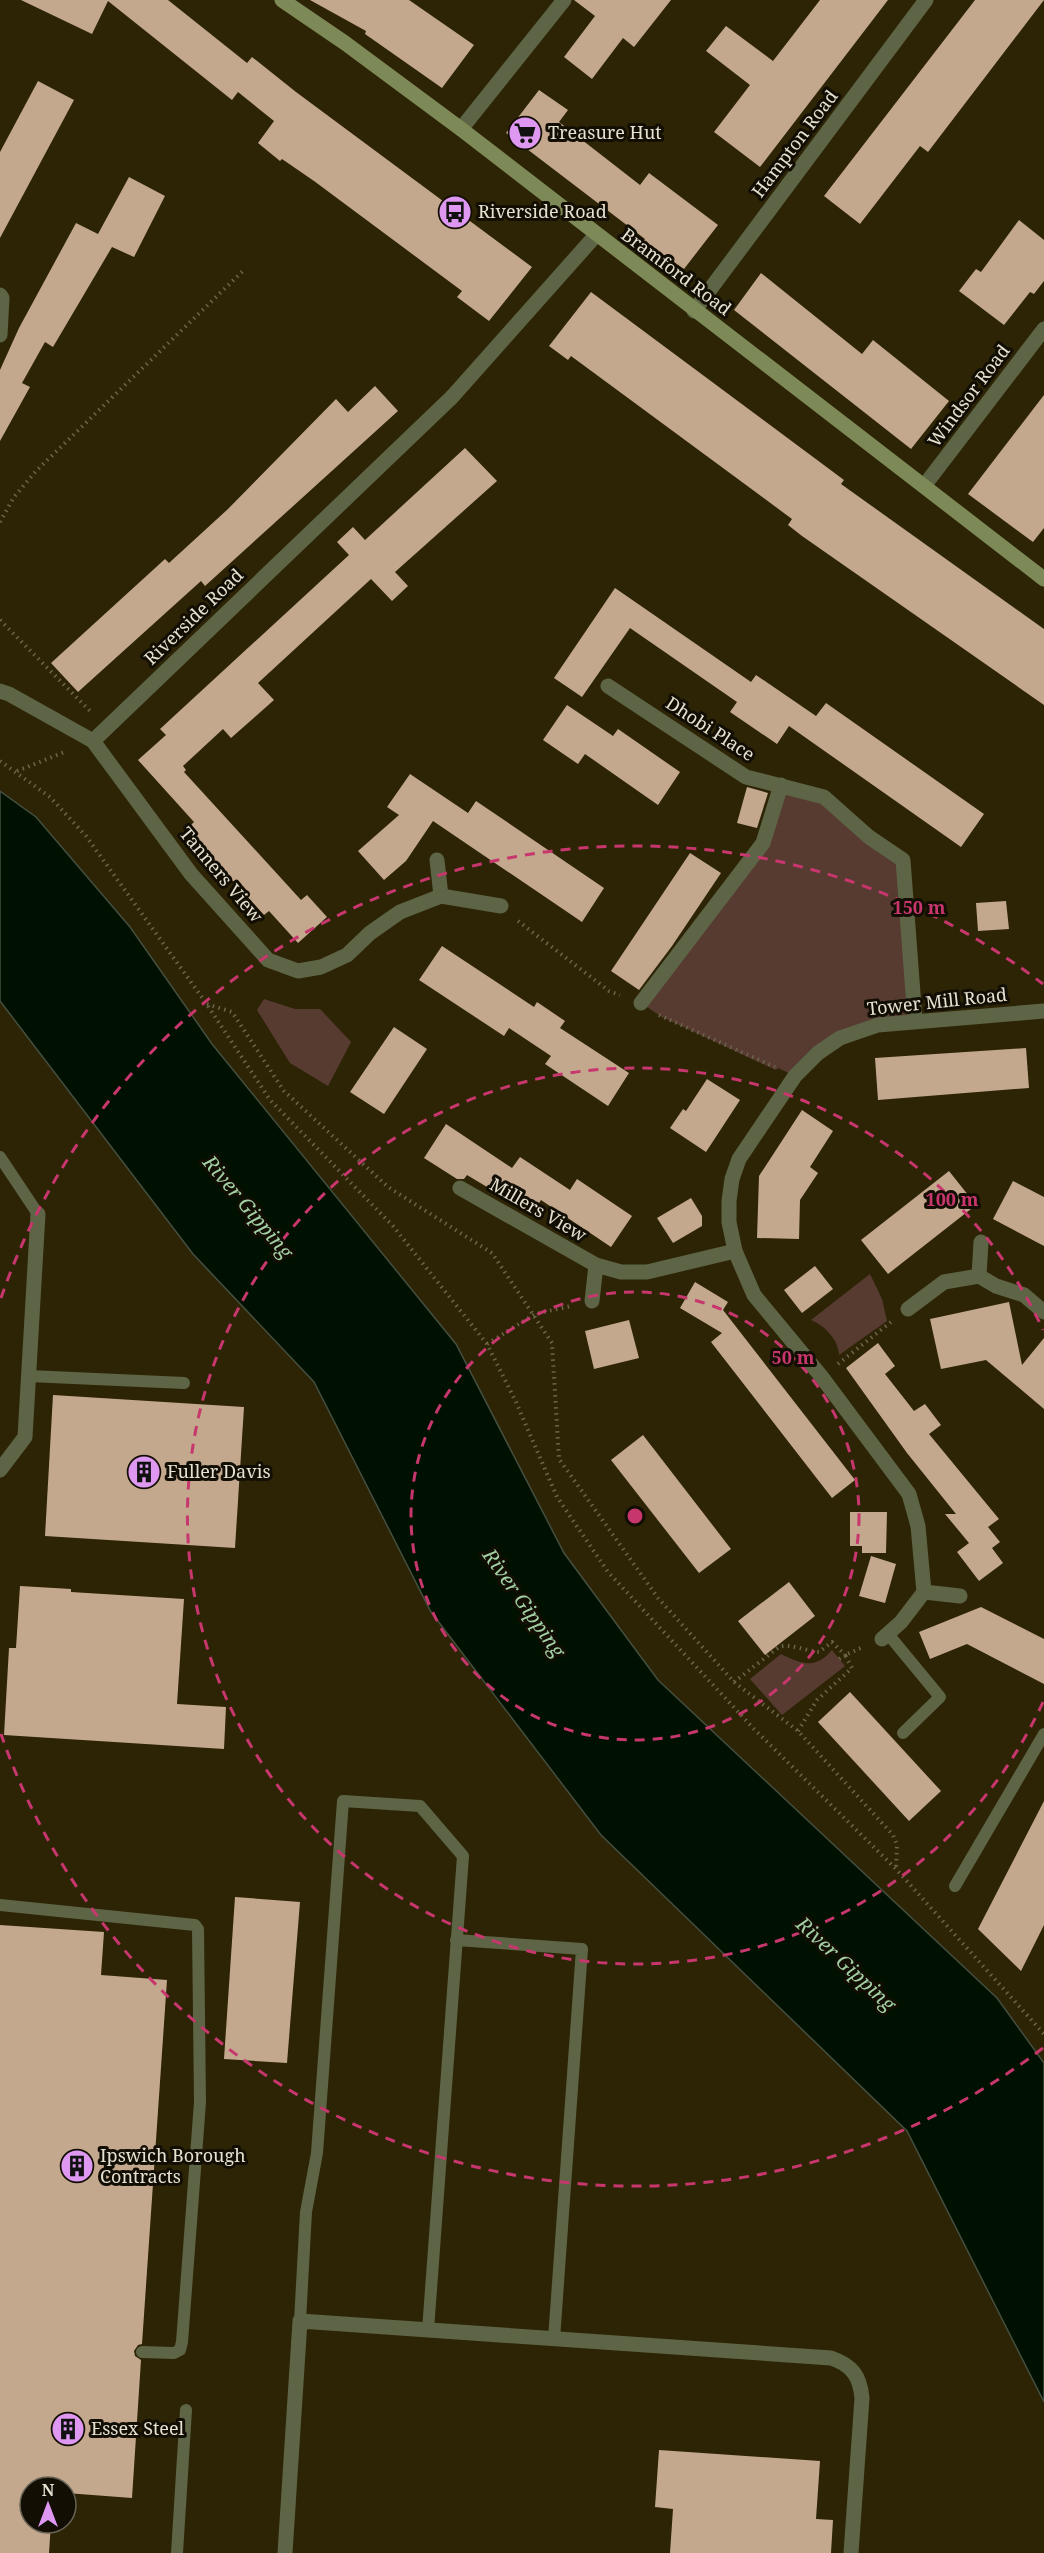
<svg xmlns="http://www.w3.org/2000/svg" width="1044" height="2553" font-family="'Noto Serif',serif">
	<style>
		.green { fill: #573b31 }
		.water { fill: #001102; stroke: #454f40; stroke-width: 1.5 }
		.building { fill: #c3a88e }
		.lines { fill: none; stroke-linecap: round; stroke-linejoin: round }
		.path { stroke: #6c654b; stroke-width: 4; stroke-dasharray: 1.5 4.5; stroke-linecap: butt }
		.service { stroke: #5d6546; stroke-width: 12 }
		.pedestrian { stroke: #5d6546; stroke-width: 15 }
		.minor { stroke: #5d6546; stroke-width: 15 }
		.secondary { stroke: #7d8956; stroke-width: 15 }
		.ring { fill: none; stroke: #c7366d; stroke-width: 3; stroke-dasharray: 10 8 }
		.labels { text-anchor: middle; stroke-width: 6; stroke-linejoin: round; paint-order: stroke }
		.poi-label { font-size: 18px; fill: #e6e1d0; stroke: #120e04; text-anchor: start }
		.street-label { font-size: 18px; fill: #e6e1d0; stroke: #120e04 }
		.water-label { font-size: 20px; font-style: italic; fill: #a2d0a4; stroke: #120e04 }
		.centre { fill: #c7366d; stroke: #120e04; stroke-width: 3 }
		.ring-label { font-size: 18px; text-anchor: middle; font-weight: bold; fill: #c7366d; stroke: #120e04; stroke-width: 6; stroke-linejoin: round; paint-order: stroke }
	</style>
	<rect width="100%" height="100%" fill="#2d2406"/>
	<g class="green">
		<path d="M781,785L824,797L903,860L915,1020L857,1030L795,1076L778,1068L776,1070L662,1017L641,1003L763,843Z"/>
		<path d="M264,999L295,1009H320L351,1042L328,1086L290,1063L257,1010Z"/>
		<path d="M870,1274L882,1299L887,1321L839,1355C839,1340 824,1325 811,1320Z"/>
		<path d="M832,1650L845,1666L782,1715L750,1679L781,1654C802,1664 815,1670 832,1650Z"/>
	</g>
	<path class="water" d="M0,791L36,817L130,927L212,1044L456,1344L564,1553L658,1680L997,1998L1044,2063V2402L907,2131L601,1835L431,1612L314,1382L193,1254L0,1001Z"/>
	<g class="building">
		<path d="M21,0H168L247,63L252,57L296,92L532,267L489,321L457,297L462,291L314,181L282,159L280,161L258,143L274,121L238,92L232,100L108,1L92,34Z"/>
		<path d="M310,0H409L474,45L442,88L365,34L366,31Z"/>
		<path d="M574,0H671L634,47L623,38L592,79L564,57L595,16Z"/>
		<path d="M820,0H888L760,167L714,132L750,85L706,51L726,26L773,61Z"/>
		<path d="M975,0H1044L928,152L920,146L860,224L824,196Z"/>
		<path d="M38,81L74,100L0,238V152Z"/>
		<path d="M539,90L568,110L559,122L640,185L649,173L718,225L684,269L644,241L645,239L506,133Z"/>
		<path d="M129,177L165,196L134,257L112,247L53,347L45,342L22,383L30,387L0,441V370L19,328L76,223L98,234Z"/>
		<path d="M1019,220L1044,240V281L1034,294L1030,292L1004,325L959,291L976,269L981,272Z"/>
		<path d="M761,273L862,354L873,340L949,401L911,449L734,310Z"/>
		<path d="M591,292L844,480L841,484L1044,629V705L802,536L788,525L792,519L571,356L568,360L549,346Z"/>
		<path d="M375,386L398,411L205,586L201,581L78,692L51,663L165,559L169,563L228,509L336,399L348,412Z"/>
		<path d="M1044,395V528L1033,542L968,494Z"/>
		<path d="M465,448L497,481L395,572L408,586L392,601L371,579L258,683L274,700L231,738L223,729L183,766L186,770L184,772L301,900L307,895L327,917L298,943L269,911L264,915L186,830L194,822L138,760L166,735L160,729L349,555L337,542L353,527L365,540Z"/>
		<path d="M615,588L751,682L756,675L816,716L826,703L984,814L961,847L789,726L777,744L730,712L737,702L630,628L582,697L554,678Z"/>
		<path d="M567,705L613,736L618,729L680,772L658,805L585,754L578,764L543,740Z"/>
		<path d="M410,774L468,813L476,801L604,888L582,922L433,821L406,861L384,880L358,851L399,815L387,807Z"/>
		<path d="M747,787L768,793L757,828L737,823Z"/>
		<path d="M690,853L721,873L672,946L639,990L611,971Z"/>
		<path d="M1006,901L1009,929L978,931L976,903Z"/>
		<path d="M442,946L534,1007L537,1002L565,1021L560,1028L629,1073L608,1106L545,1064L551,1056L509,1028L504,1036L419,980Z"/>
		<path d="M394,1027L427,1049L384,1114L350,1092Z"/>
		<path d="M1026,1048L1029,1088L878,1100L875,1058Z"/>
		<path d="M707,1079L740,1100L706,1152L670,1128L683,1109L686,1111Z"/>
		<path d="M802,1110L833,1131L810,1167L818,1173L800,1200L799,1239L757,1238L759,1176Z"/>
		<path d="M446,1124L512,1168L520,1157L570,1190L577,1179L632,1216L611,1247L541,1200L532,1214L467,1175L464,1179H457L424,1158Z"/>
		<path d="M949,1171L976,1205L888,1274L861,1240Z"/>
		<path d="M1013,1181L1044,1197V1246L993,1219Z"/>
		<path d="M691,1198L702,1216V1226L673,1243L657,1218Z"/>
		<path d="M815,1266L833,1289L802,1313L784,1290Z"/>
		<path d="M695,1282L728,1302L723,1310L855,1480L832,1498L711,1342L722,1333L680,1308Z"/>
		<path d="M1009,1302L1022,1365L1044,1338V1409L986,1360L941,1369L930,1319Z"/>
		<path d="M629,1320L639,1358L594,1369L585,1331Z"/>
		<path d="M878,1343L895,1366L885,1374L914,1411L925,1404L941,1425L929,1434L999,1519L988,1527L1000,1542L992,1548L1003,1563L979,1581L957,1552L969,1543L945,1514H956L907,1453L846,1368Z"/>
		<path d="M53,1395L244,1407L235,1548L45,1536Z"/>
		<path d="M643,1435L731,1549L699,1573L611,1460Z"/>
		<path d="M850,1512H887L886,1553H862V1546H850Z"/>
		<path d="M871,1556L896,1564L885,1603L859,1596Z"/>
		<path d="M789,1582L815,1616L765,1655L738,1621Z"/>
		<path d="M20,1586L71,1589V1592L184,1599L177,1704L226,1707L224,1749L4,1735L9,1648H16Z"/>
		<path d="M981,1607L1044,1639V1684L967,1644L930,1659L919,1632Z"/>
		<path d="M850,1692L941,1791L909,1821L818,1722Z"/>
		<path d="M1044,1801V1925L1021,1971L978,1929Z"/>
		<path d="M235,1897L300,1902L287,2063L224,2059Z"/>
		<path d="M0,1925L104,1932L101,1975L167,1980L142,2344L138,2345L134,2351L135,2356L141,2360L132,2498L66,2493V2487H30V2523H51L49,2553H0Z"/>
		<path d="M659,2450L820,2461L816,2519L833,2520L831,2553H670L673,2509L655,2507Z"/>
	</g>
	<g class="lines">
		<g class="path">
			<path d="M0,522L14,497L36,471L244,270"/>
			<path d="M0,620L90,711"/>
			<path d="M0,761L50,797L86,836L206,1003L270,1100L393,1226L487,1344L516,1402L557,1497L608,1572L754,1729L896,1869L1044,2034"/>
			<path d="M17,771L67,751"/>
			<path d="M518,921L609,991L620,995"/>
			<path d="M207,1004L232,1012L284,1091L388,1187L492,1253L552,1343L559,1459L658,1598L734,1682L798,1731L893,1835L897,1845L896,1869"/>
			<path d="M659,1015L775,1067"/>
			<path d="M487,1344L535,1314L571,1306"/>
			<path d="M838,1364L891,1322"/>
			<path d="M734,1682L779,1647C790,1643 806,1651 819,1652L832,1642L845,1655L839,1659"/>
			<path d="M798,1731L817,1700L852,1668L845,1655L861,1648"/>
		</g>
		<g class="service">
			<path d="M0,1157L38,1214"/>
			<path d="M29,1376L184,1383"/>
			<path d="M888,1634L940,1697L903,1733"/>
			<path d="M955,1886L1044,1734"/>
			<path d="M0,1905L195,1925L198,1929L200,2102L182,2342L180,2350L174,2353L142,2352"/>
			<path d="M456,1940L582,1949L554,2339"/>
			<path d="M300,2321L306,2212L317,2153L343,1801L420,1806L463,1856L428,2330"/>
			<path d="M177,2553L186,2410"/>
		</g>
		<path class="pedestrian" d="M641,1003L763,843L781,785"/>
		<g class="minor">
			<path d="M461,129L564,0"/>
			<path d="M0,295L2,298L0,335"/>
			<path d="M694,311L926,0"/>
			<path d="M924,486L1044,329"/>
			<path d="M608,686L746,777L824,797L869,837L903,860L915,1020"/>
			<path d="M0,691L9,694L93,741L191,874L268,960L298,971L321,967L347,955L370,933L400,912L441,896L501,906"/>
			<path d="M93,741L452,397L596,235"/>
			<path d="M437,860L441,896"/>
			<path d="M460,1188L596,1265"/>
			<path d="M979,1276L981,1242"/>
			<path d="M592,1301L596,1265L621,1272H647L735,1251"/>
			<path d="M908,1309L944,1282L979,1276L996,1286L1024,1295L1044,1312"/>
			<path d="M0,1470L25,1437L38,1214"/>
			<path d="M924,1592L960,1596"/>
			<path d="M882,1639L901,1622L924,1592L918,1526L909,1494L821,1376L754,1295L735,1251L729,1222V1201L732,1179L739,1159L795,1076L818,1053L840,1038L878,1025L1044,1011"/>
			<path d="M285,2553L300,2321L831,2358C852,2365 860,2376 862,2398L851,2553"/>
		</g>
		<path class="secondary" d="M282,0L345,43L461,129L1044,579"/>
	</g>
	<g class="ring">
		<circle cx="635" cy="1516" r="224"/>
		<path d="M1043 1702A448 448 0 1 1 1043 1330"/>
		<path d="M1043 2048A671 671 0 0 1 1 1734M1 1298A671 671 0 0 1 1043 984"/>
	</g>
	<defs>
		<symbol id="supermarket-disc" viewBox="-11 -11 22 22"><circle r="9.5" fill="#df98f1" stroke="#120e04"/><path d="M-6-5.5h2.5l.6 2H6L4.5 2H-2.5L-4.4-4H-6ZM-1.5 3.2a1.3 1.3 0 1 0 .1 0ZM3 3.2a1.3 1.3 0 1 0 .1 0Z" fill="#111"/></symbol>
		<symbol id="bus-disc" viewBox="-11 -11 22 22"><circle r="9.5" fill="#df98f1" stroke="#120e04"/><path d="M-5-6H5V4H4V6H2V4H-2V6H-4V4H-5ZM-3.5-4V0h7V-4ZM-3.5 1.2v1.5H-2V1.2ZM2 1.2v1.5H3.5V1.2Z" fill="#111"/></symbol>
		<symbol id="building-disc" viewBox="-11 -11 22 22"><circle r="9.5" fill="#df98f1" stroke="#120e04"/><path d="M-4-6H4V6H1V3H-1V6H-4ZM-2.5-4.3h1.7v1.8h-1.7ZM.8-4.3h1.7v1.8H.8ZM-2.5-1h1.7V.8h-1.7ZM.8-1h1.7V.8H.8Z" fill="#111"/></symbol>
	</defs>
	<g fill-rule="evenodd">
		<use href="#supermarket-disc" x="506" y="114" width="38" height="38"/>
		<use href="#bus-disc" x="436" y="193" width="38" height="38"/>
		<use href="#building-disc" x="125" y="1453" width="38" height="38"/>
		<use href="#building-disc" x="58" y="2147" width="38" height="38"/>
		<use href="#building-disc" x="49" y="2410" width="38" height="38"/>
	</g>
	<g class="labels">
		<g class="poi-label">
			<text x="548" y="139">Treasure Hut</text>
			<text x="478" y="218">Riverside Road</text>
			<text x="167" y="1478">Fuller Davis</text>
			<text x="100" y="2162">Ipswich Borough<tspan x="100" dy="21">Contracts</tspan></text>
			<text x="91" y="2435">Essex Steel</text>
		</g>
		<g class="street-label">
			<text transform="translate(795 144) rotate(-53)" y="6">Hampton Road</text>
			<text transform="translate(676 272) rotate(37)" y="6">Bramford Road</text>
			<text transform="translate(969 396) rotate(-53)" y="6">Windsor Road</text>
			<text transform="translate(194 617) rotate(-44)" y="6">Riverside Road</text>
			<text transform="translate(710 729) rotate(33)" y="6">Dhobi Place</text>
			<text transform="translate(221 875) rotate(50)" y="6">Tanners View</text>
			<text transform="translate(937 1002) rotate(-6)" y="6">Tower Mill Road</text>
			<text transform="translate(538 1210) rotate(30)" y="6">Millers View</text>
		</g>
		<g class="water-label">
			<text transform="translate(248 1207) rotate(50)" y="7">River Gipping</text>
			<text transform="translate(524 1603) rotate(55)" y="7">River Gipping</text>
			<text transform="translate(846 1964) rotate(43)" y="7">River Gipping</text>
		</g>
	</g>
	<circle cx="635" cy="1516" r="9" class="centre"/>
	<g class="ring-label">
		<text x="919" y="914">150 m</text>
		<text x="952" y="1206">100 m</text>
		<text x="793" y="1364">50 m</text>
	</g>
	<g transform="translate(48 2505)"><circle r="28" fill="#120e04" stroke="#676256" stroke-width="1.5"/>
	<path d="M0-4.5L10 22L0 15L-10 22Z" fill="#df98f1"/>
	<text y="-9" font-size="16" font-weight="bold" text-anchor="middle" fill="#e6e1d0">N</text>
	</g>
</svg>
